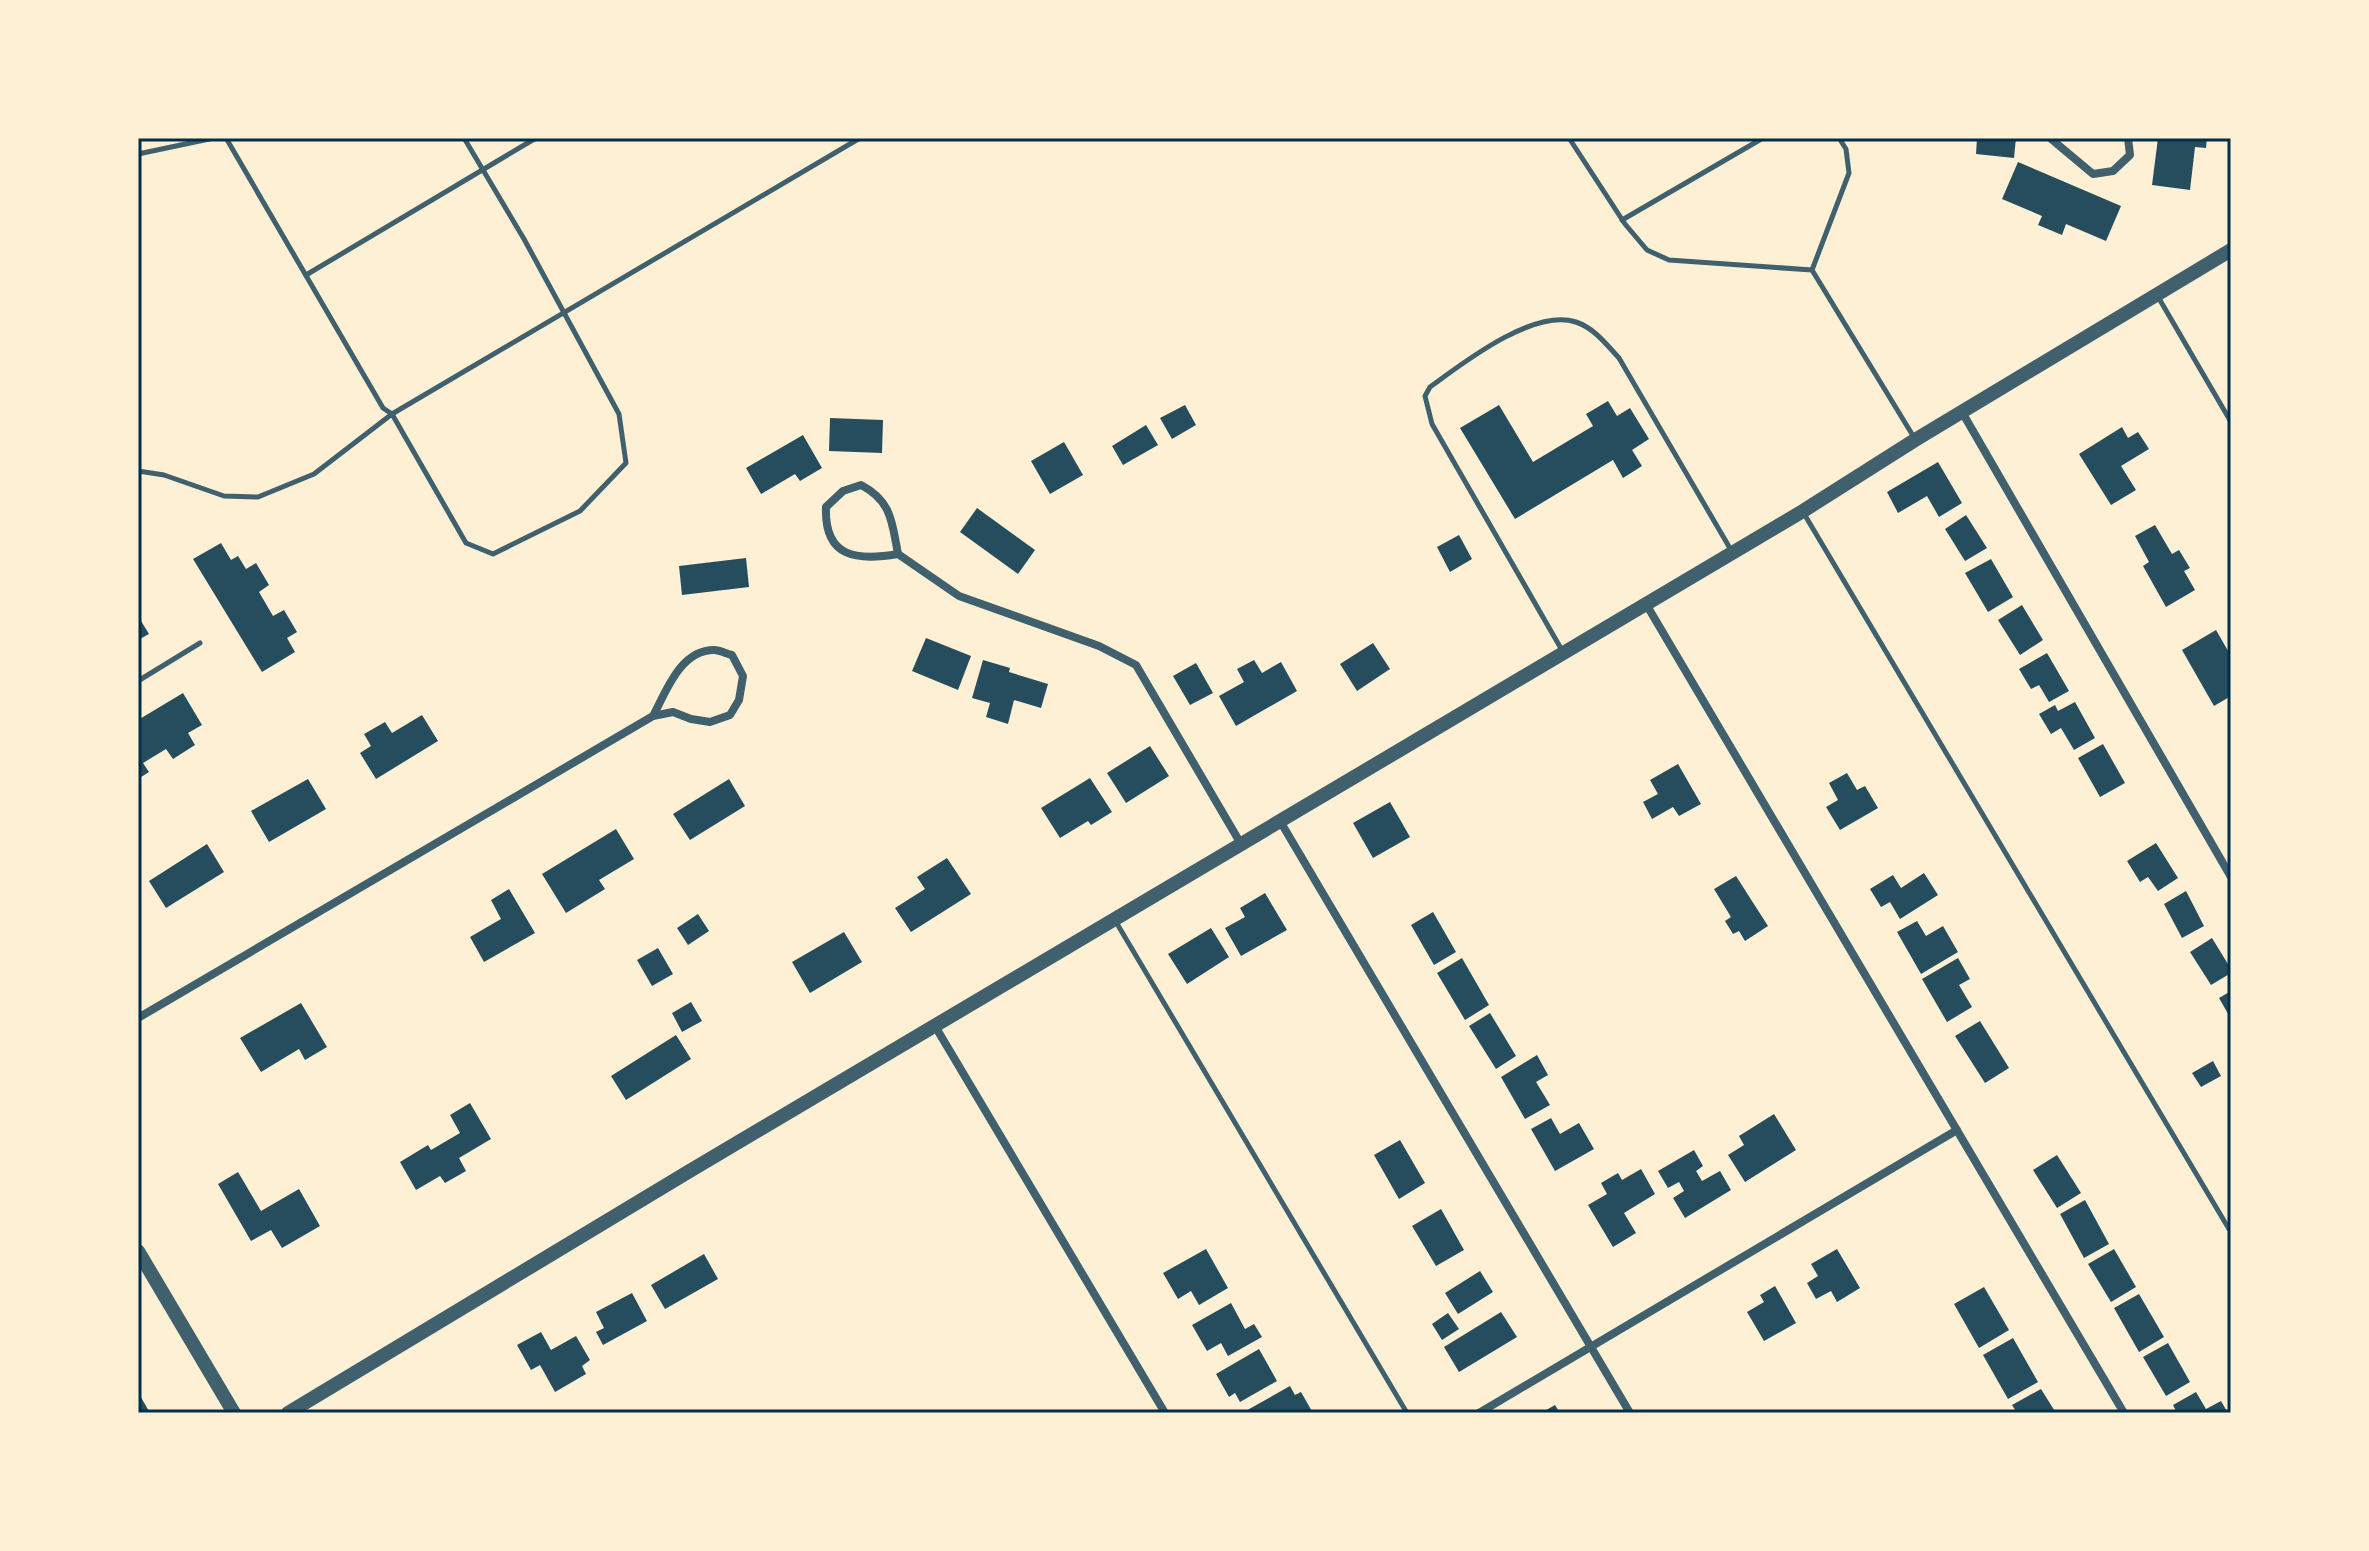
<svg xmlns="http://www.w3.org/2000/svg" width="2369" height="1551" font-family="Raleway,sans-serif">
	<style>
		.building { fill: #264d5e }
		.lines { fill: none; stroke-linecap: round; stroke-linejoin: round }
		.service { stroke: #3f606c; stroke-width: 5 }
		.minor { stroke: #3f606c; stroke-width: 8 }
		.tertiary { stroke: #3f606c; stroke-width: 14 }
		.neatline { fill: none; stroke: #003049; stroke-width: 3 }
	</style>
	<rect width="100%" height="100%" fill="#fdf0d5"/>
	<g class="building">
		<path d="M1977,138H2016L2014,158L1976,154Z"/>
		<path d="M2158,138H2207L2206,148L2195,147L2190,190L2152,185Z"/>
		<path d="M2018,162L2121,206L2106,241L2066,224L2062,235L2038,225L2042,216L2002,199Z"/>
		<path d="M1608,401L1617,416L1630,408L1649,439L1632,450L1642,466L1623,478L1613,460L1515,519L1460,428L1499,405L1533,462L1593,426L1586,414Z"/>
		<path d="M1185,405L1196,425L1172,439L1160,418Z"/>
		<path d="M830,418L883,420L882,453L829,451Z"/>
		<path d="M1146,425L1158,445L1123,465L1112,446Z"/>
		<path d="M2122,427L2128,438L2138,432L2149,449L2121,466L2136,490L2111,505L2079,454Z"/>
		<path d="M803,435L822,468L800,481L795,474L761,494L746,468Z"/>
		<path d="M1064,442L1083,475L1050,494L1031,461Z"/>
		<path d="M1938,462L1962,503L1939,517L1927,496L1898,513L1887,492Z"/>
		<path d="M977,508L1035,550L1018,574L960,532Z"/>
		<path d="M1966,515L1987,548L1965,561L1945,529Z"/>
		<path d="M2155,525L2172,554L2179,550L2190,568L2184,571L2195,590L2166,607L2143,566L2149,562L2135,536Z"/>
		<path d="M1459,535L1472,559L1450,572L1437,547Z"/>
		<path d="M221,543L231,560L238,556L246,569L256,563L269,585L259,592L273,616L284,610L297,632L287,638L295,652L262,672L193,559Z"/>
		<path d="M746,558L749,587L682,595L679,566Z"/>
		<path d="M1991,559L2013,597L1988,612L1965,573Z"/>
		<path d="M2022,605L2043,640L2020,655L1998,620Z"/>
		<path d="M138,616L149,634L138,640Z"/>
		<path d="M2216,630L2231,656V696L2214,706L2182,650Z"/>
		<path d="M926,638L971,656L958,690L912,671Z"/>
		<path d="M1373,643L1390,669L1357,691L1340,664Z"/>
		<path d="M2047,653L2069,691L2049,702L2039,685L2031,689L2019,669Z"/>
		<path d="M983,660L1010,668L1009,672L1048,684L1041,708L1014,700L1008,724L986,717L990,703L972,698Z"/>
		<path d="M1254,660L1262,673L1281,662L1297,691L1236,726L1219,696L1244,682L1237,669Z"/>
		<path d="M1196,663L1213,693L1190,705L1173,676Z"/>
		<path d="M183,693L202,725L188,733L195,745L173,759L166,749L143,763L149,772L138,779V720Z"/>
		<path d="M2075,702L2095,738L2074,750L2061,728L2051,734L2039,714L2055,705L2058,711Z"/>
		<path d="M422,715L438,741L376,779L360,753L371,746L364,734L385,722L392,733Z"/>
		<path d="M2103,744L2125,783L2100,797L2078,758Z"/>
		<path d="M1150,746L1169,776L1126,803L1107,773Z"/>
		<path d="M1678,764L1701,804L1679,816L1673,807L1652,819L1643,802L1658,794L1650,780Z"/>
		<path d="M1847,773L1857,790L1865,786L1878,808L1840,830L1826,807L1838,800L1829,783Z"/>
		<path d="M1090,778L1112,812L1091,825L1088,821L1060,838L1041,808Z"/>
		<path d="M308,779L326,809L269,842L251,811Z"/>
		<path d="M729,779L745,806L690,840L673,814Z"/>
		<path d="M1390,802L1410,837L1373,858L1353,823Z"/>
		<path d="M616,829L634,859L599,880L605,889L566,913L542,874Z"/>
		<path d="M2156,843L2178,878L2158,891L2148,877L2140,882L2127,861Z"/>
		<path d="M207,844L224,872L166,908L149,881Z"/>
		<path d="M947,858L971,894L911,932L895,908L925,889L917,877Z"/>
		<path d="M1924,873L1938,895L1900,919L1890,902L1881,907L1870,889L1893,875L1901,888Z"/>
		<path d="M1736,876L1768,926L1745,941L1739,931L1733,934L1725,921L1731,917L1714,889Z"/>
		<path d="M509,889L535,933L484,962L470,937L501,919L491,900Z"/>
		<path d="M2186,891L2204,926L2182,938L2164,904Z"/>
		<path d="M1265,893L1287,930L1241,956L1225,928L1245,917L1240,908Z"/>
		<path d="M1433,912L1456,952L1434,965L1411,925Z"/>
		<path d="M698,914L709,931L688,945L677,928Z"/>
		<path d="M1917,921L1926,936L1943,926L1958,952L1921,974L1897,932Z"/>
		<path d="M1211,928L1229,957L1187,984L1168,954Z"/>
		<path d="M844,932L862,962L810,993L792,962Z"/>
		<path d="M2212,938L2231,969V973L2211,985L2190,952Z"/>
		<path d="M658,948L673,974L652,986L637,960Z"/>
		<path d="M1462,958L1489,1005L1465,1020L1437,973Z"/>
		<path d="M1958,958L1970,979L1959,985L1972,1007L1947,1022L1922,979Z"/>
		<path d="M2231,991V1019L2219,998Z"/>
		<path d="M691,1002L702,1021L682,1032L672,1013Z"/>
		<path d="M301,1003L327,1047L305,1060L299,1049L261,1072L240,1038Z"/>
		<path d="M1490,1013L1516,1056L1496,1069L1469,1026Z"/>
		<path d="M1980,1021L2009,1068L1985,1083L1955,1036Z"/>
		<path d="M676,1035L691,1059L626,1100L611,1076Z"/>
		<path d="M1537,1055L1548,1075L1536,1082L1550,1105L1525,1119L1501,1077Z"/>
		<path d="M2213,1061L2221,1076L2201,1087L2192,1073Z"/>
		<path d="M470,1103L491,1139L459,1158L466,1171L445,1183L440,1176L416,1190L400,1162L428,1145L431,1150L460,1133L450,1115Z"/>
		<path d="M1774,1114L1796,1150L1745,1182L1728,1155L1744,1145L1739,1136Z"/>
		<path d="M1551,1118L1560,1134L1579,1123L1594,1149L1555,1171L1531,1129Z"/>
		<path d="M1400,1140L1425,1183L1399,1199L1374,1155Z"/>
		<path d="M1694,1150L1703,1166L1696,1171L1702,1181L1720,1171L1731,1190L1685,1218L1673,1198L1684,1191L1679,1182L1668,1188L1658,1171Z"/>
		<path d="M2057,1155L2081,1193L2057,1208L2033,1170Z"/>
		<path d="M1641,1169L1655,1194L1624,1213L1636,1233L1613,1247L1588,1205L1607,1194L1601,1183L1618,1173L1622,1180Z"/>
		<path d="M238,1172L261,1211L299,1189L320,1226L282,1248L271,1230L251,1241L218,1184Z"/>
		<path d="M2085,1200L2109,1244L2084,1258L2060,1214Z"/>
		<path d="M1441,1209L1464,1250L1436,1266L1412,1226Z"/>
		<path d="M1206,1249L1228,1288L1199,1305L1191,1291L1178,1299L1163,1273Z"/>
		<path d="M1837,1249L1860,1288L1837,1302L1831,1291L1816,1299L1807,1283L1818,1276L1811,1264Z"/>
		<path d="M2114,1249L2136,1287L2111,1302L2088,1264Z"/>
		<path d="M704,1254L718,1279L665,1309L651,1285Z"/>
		<path d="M1480,1271L1493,1292L1458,1314L1445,1293Z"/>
		<path d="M1775,1286L1796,1323L1764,1341L1747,1312L1764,1302L1760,1295Z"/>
		<path d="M1984,1287L2009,1330L1979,1348L1954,1304Z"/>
		<path d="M632,1293L647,1321L603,1345L596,1332L604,1328L596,1312Z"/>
		<path d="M2139,1294L2164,1337L2139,1352L2114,1308Z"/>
		<path d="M1231,1303L1245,1329L1254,1324L1262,1337L1228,1356L1221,1343L1207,1351L1192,1325Z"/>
		<path d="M1501,1312L1517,1337L1459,1372L1444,1347Z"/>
		<path d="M1448,1313L1459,1329L1442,1340L1432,1324Z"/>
		<path d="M541,1332L551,1350L576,1336L590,1360L582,1366L586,1374L555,1392L540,1365L531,1370L517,1345Z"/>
		<path d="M2013,1338L2038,1382L2008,1399L1983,1355Z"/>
		<path d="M2168,1343L2190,1382L2166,1396L2143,1357Z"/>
		<path d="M1259,1349L1277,1381L1240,1402L1235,1393L1229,1397L1216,1374Z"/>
		<path d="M1290,1386L1295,1395L1301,1392L1313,1413H1242Z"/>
		<path d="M2041,1389L2056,1413H2017L2012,1405Z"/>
		<path d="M138,1392L150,1413H138Z"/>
		<path d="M2196,1392L2206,1409L2221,1401L2228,1413H2177L2173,1405Z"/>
		<path d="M1555,1405L1560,1413H1541Z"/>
	</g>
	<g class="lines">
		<g class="service">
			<path d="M226,138L383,408L392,414L466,543L493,554L580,511L626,463L619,414L524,239L464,138"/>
			<path d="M1569,138L1625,224L1647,250L1669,260L1812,270"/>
			<path d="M138,154L214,138"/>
			<path d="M1622,220L1763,138"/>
			<path d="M1812,270L1915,439"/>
			<path d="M1812,270L1849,173L1846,149L1839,138"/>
			<path d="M306,275L536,138"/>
			<path d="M2157,295L2231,422"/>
			<path d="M138,471L164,475L224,496L258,497L314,474L392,414L860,138"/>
			<path d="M1803,512L2229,1229"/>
			<path d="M1563,652L1432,424L1425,396L1430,387C1463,363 1533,308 1576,322C1594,328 1606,344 1619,358L1731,550"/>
			<path d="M138,681L200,643"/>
			<path d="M1116,922L1407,1413"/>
		</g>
		<g class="minor">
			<path d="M2050,138L2093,174L2113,171L2130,155L2128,138"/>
			<path d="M1962,412L2231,877"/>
			<path d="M861,485C892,501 892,523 898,554C857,561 824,558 826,507L843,491Z"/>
			<path d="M898,554L959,596L1099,646L1136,665L1241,844"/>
			<path d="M1646,604L2124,1413"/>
			<path d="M1280,821L1630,1413"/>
			<path d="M138,1018L653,716L673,712L691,719L710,722L730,715L739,700L743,676L732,655C727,654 720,650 714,650C680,650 666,692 653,716"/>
			<path d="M935,1026L1165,1413"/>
			<path d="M1479,1413L1957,1130"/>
		</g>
		<g class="tertiary">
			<path d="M138,1251L234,1413"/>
			<path d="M288,1413L688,1172L1803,511L1915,440L2231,250"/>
		</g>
	</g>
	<rect width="2369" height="1551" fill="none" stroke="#fdf0d5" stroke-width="280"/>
	<rect x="140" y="140" width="2089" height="1271" class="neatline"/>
</svg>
